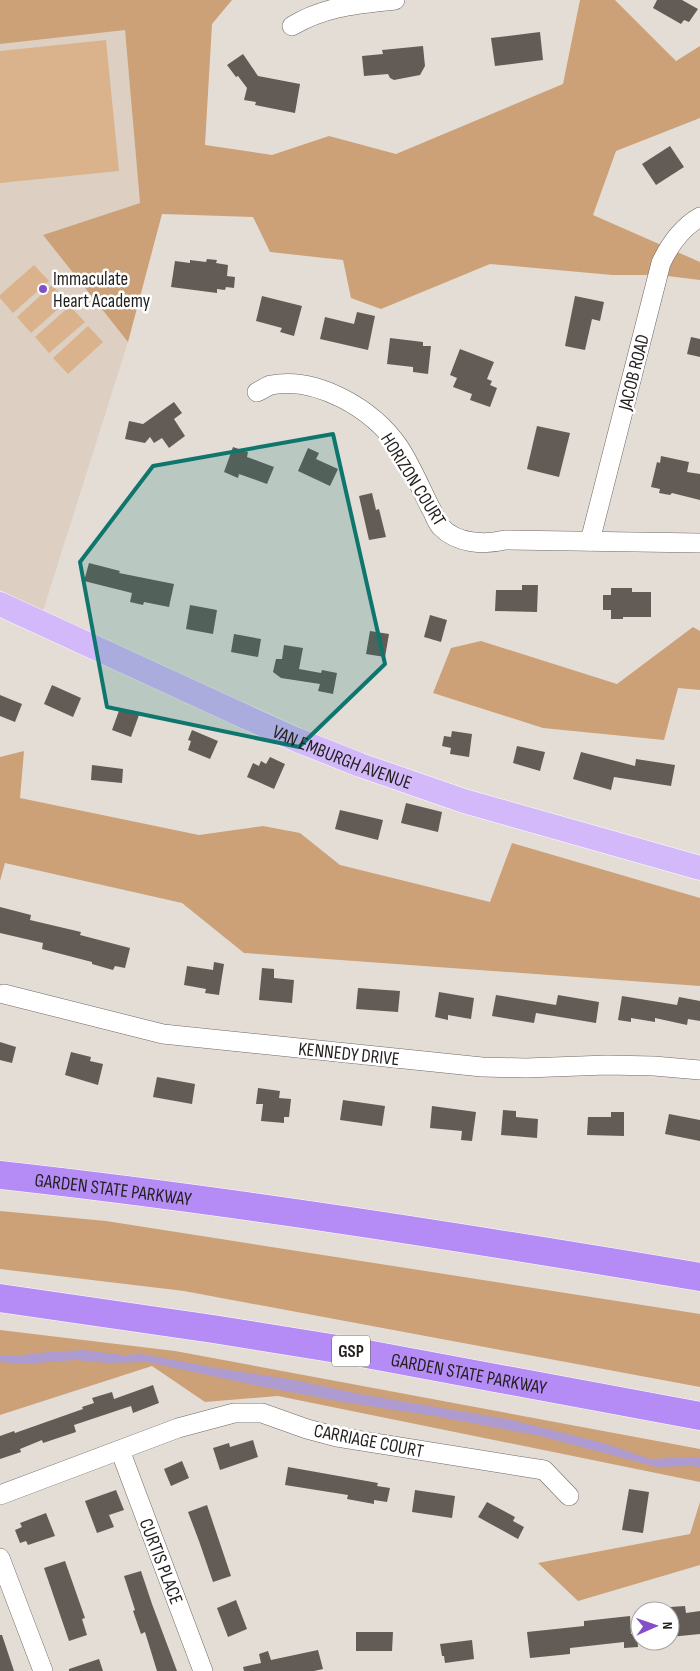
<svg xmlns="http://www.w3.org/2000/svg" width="700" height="1671" font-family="'Sofia Sans Condensed',sans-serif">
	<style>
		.built { fill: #ddd0c3 }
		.green { fill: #dab28b }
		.forest { fill: #cca177 }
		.water { fill: #ae9bcf }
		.building { fill: #635c56 }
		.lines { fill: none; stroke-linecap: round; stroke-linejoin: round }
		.minor-casing { stroke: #6f6862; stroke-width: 20 }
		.major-casing { stroke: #fff; stroke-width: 25 }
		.highway-casing { stroke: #fff; stroke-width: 29 }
		.minor { stroke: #fff; stroke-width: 19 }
		.major { stroke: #d3b9fa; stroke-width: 24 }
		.highway { stroke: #b58bf6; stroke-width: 28 }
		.marked { fill: #0f766e; fill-opacity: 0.2; stroke: #0f766e; stroke-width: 4; stroke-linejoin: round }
		.poi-dot { fill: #8450c8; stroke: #fff; stroke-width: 2 }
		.labels { text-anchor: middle; stroke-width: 5; stroke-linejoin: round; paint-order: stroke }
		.shield { fill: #fff; stroke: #646261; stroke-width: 1 }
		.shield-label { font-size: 18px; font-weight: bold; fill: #221f1d }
		.poi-label { font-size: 19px; fill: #221f1d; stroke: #fff; text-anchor: start }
		.street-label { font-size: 19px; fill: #221f1d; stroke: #fff }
	</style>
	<rect width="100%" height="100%" fill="#e4ddd6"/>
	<path class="built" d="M125,29L140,203L43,235L128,342L43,611L0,590V44Z"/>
	<g class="green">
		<path d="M106,40L119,171L0,183V51Z"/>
		<path d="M34,265L49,281L13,313L0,298V295Z"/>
		<path d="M52,285L67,301L31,333L17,317Z"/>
		<path d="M70,306L85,322L49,353L35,337Z"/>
		<path d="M88,326L103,342L68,374L53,358Z"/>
	</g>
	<g class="forest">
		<path d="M0,0H232L212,24L205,145L272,155L329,136L396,154L563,84L580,0H615L676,61L700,46V118L616,151L593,215L700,262V280L659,275H612L490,264L381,309L351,298L343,260L270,252L253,217L162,214L128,342L43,235L140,203L125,30L0,44Z"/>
		<path d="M693,627L700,631V690L678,688L664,740L543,728L433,693L451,648L481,641L617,684Z"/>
		<path d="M24,751L20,798L199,835L263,826L300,833L340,865L490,902L512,843L700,898V986L244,953L182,903L5,863L0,881V757Z"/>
		<path d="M0,1211L106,1221L700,1314V1387L184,1291L0,1269Z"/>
		<path d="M0,1330L175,1351L700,1449V1482L278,1396L205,1402L152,1366L0,1415Z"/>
		<path d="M700,1502V1565L578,1601L538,1563L690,1534Z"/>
	</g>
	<path class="water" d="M84,1350L124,1355L142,1354L216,1368L294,1380L360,1394L512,1420L607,1444L650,1459L692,1457L700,1458V1468L693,1466L657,1467L540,1436L434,1416L343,1402L254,1385L147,1362L108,1363L76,1360L23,1364L0,1362V1355L15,1356L48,1352Z"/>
	<g class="building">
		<path d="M657,0H682L698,9L689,22L684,20L681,24L653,8Z"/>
		<path d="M540,32L543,60L495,66L491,38Z"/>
		<path d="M423,46L425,66L420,75L394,80L390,78L388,74L364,76L362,56L383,54L382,50Z"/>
		<path d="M243,54L258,76L300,84L295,113L255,105L256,102L244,100L247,88L238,76L236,77L227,65Z"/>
		<path d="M670,146L684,167L656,185L642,164Z"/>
		<path d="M207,259L217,260L216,263L228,265L227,276L235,277L234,288L226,287L225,290L217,289V293L171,287L175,261L190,263V260L206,262Z"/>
		<path d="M262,296L302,306L294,336L280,332L282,328L256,321Z"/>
		<path d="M575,296L604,302L600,321L592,319L585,350L565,346Z"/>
		<path d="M357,312L375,316L368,350L320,339L325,317L354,324Z"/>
		<path d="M691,337L700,339V357L687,354Z"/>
		<path d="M390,338L423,342V346H431L428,374L413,372V367L387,364Z"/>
		<path d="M460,349L494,362L487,379L492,381L490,385L497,388L490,407L470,400L472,394L453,387L457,378L450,375Z"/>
		<path d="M174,402L182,413L174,419L185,436L169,448L162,438L154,443L150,437L145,443L125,439L129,421L143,424Z"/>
		<path d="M537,426L570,433L559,477L527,469Z"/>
		<path d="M233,447L248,452L247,457L274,467L267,484L239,474L238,478L224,472Z"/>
		<path d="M308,448L319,453L316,459L338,469L330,486L298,471Z"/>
		<path d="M661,456L689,462L687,472L700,474V500L672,493L670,495L659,493L660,489L651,487L657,462L660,463Z"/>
		<path d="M372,493L376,510L379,509L386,537L369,540L359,496Z"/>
		<path d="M89,563L120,571L119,573L174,584L169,607L144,602L143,605L130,602L132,593L84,581Z"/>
		<path d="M522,585H538L537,612L495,611L496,590H522Z"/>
		<path d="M611,588H632V592H651V617H623V619H611V610H603V595H611Z"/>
		<path d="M190,605L217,610L213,634L186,629Z"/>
		<path d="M430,615L447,620L441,642L424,637Z"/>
		<path d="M370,631L389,634L385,657L366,654Z"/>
		<path d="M234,634L261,639L258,657L231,652Z"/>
		<path d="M284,645L303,648L299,669L321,673L322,670L337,673L333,694L318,691L320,684L281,678L273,672L276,659H282Z"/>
		<path d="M52,685L81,698L73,717L44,704Z"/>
		<path d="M0,695L22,704L15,722L0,716Z"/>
		<path d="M120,708L139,715L131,737L112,730Z"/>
		<path d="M192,730L218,741L210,759L188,750L191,741L188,740Z"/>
		<path d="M452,731L472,734L469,757L450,754L451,748L442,746L444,736L451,737Z"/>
		<path d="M517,746L545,752L540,771L513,763Z"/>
		<path d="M581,752L635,766L636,759L675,765L671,786L614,777L611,790L573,779Z"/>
		<path d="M270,757L285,764L274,789L247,777L253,763L259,766L261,761L266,764Z"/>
		<path d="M92,765L123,769L122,783L91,780Z"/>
		<path d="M406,803L442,812L438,832L401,823Z"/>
		<path d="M340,810L383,820L378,840L335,829Z"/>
		<path d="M0,907L31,915L30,920L81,932L80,935L130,948L125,968L115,966L113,970L92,964V962L42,949L43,943L0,933Z"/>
		<path d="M214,962L224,964L219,995L205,993L206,989L184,985L187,966L213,970Z"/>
		<path d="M262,968L274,969V978L294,980L292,1003L259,1000Z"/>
		<path d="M358,988L400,991L398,1012L356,1009Z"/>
		<path d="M439,992L474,998L471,1019L448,1015V1020L435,1017Z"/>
		<path d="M496,995L556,1005L558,995L599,1002L596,1023L536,1013L534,1023L492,1016Z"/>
		<path d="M622,996L677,1005L679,997L700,1001V1021L688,1019L687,1025L655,1018V1022L631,1018V1022L618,1020Z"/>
		<path d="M0,1042L16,1047L12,1063L0,1060Z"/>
		<path d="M71,1052L91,1057L90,1061L103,1064L98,1085L65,1075Z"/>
		<path d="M157,1077L195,1084L192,1104L153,1097Z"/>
		<path d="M258,1088L280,1091L279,1098L291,1099L289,1117H284V1123L261,1121L263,1104H256Z"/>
		<path d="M343,1100L385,1106L382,1126L340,1120Z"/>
		<path d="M432,1106L476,1112L472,1141L461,1140L462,1131L430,1128Z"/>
		<path d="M503,1110L516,1111V1117L538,1119L537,1138L501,1135Z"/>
		<path d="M611,1112H624V1136L587,1135L588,1117H611Z"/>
		<path d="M669,1114L700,1120V1141L665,1134Z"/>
		<path d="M153,1385L159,1403L133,1413L131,1406L74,1425L76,1432L43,1443L42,1440L20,1449L21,1452L0,1459V1436L14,1431L15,1433L83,1409L82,1407L94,1403L92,1398L112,1392L114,1399Z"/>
		<path d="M253,1440L258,1457L220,1470L213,1448L229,1443L230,1447Z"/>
		<path d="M182,1461L189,1478L171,1486L164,1469Z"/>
		<path d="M288,1467L378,1483L377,1486L390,1488L387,1502L374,1500V1504L347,1499L348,1495L285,1485Z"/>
		<path d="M629,1489L649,1492L643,1533L622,1530Z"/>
		<path d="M116,1490L124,1510L109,1515L114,1527L97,1533L85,1501Z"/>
		<path d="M415,1490L455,1496L452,1518L412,1512Z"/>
		<path d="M487,1502L515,1517L513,1521L524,1527L518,1539L478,1517Z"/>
		<path d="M207,1505L231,1576L213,1582L199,1541L188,1512Z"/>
		<path d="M46,1513L55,1536L28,1545L26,1541L20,1543L15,1530L22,1527L20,1523Z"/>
		<path d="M65,1561L85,1618L82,1619L87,1635L69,1641L44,1568Z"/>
		<path d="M141,1571L152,1604L177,1671H157L145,1632L141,1634L133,1611L135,1610L124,1576Z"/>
		<path d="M236,1600L247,1629L228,1637L217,1608Z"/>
		<path d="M685,1606L686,1613L700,1611V1634L670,1637V1607Z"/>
		<path d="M630,1616L631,1634H637L638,1647L624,1648V1642L570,1648V1654L530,1658L527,1632L584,1626V1621Z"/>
		<path d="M356,1632H393L392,1651H356Z"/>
		<path d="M0,1635H2L14,1671H0Z"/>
		<path d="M472,1640L474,1659L445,1663L444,1656H442L440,1644Z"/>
		<path d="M318,1650L323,1669L314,1671H244L243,1667L261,1663L259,1654L268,1651L271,1660Z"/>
		<path d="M99,1659L103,1671H69V1669Z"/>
	</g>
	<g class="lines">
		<defs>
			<g id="minor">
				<path d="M292,26C325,6 358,4 395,0"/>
				<path d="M257,392C262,390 267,386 271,385C317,376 373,409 399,447C411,465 420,487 430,507C434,513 436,522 441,527C457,544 485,545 505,540L700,543"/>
				<path d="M590,541L661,263C670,244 681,228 700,217"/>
				<path d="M4,994L163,1034L482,1067L526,1068L607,1065L654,1066L700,1070"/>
				<path d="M120,1450L203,1671"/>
				<path d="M0,1495L178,1428L234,1413H262L307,1429L337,1437L544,1470L569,1496"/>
				<path d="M0,1558L43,1671"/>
			</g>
			<g id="major">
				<path id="s1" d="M0,604L235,712L297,740L360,765L464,801L700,868"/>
			</g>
			<g id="highway">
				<path id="s2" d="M0,1175C234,1201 467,1238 700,1277"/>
				<path id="s3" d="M0,1298L213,1329L356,1352L700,1416"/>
			</g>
		</defs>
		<use href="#minor" class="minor-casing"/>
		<use href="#major" class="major-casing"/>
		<use href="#highway" class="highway-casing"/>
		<use href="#minor" class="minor"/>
		<use href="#major" class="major"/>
		<use href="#highway" class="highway"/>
	</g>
	<path class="marked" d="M333,434L385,664L299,747L107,707L80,562L153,466Z"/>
	<circle class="poi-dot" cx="43" cy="289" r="5"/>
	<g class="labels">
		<rect class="shield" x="332" y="1335.5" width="38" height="31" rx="4"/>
		<g class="shield-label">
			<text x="351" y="1357">GSP</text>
		</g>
		<g class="poi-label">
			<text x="53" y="285">Immaculate<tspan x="53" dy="22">Heart Academy</tspan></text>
		</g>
		<g class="street-label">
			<text transform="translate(633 372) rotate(-76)" y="7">JACOB ROAD</text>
			<text transform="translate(414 479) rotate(58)" y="7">HORIZON COURT</text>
			<text dy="7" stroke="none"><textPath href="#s1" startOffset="375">VAN EMBURGH AVENUE</textPath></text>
			<text transform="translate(349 1053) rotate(6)" y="7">KENNEDY DRIVE</text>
			<text dy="7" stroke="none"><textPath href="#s2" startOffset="114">GARDEN STATE PARKWAY</textPath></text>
			<text dy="7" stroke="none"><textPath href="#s3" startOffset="475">GARDEN STATE PARKWAY</textPath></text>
			<text transform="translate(369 1440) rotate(11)" y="7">CARRIAGE COURT</text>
			<text transform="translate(162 1561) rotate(69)" y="7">CURTIS PLACE</text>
		</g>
	</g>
	<g transform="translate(655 1626) rotate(88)"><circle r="24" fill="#ffffff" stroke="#a7a5a5"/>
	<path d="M0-4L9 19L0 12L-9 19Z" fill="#8450c8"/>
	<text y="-8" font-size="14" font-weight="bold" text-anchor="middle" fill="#221f1d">N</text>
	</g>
</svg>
